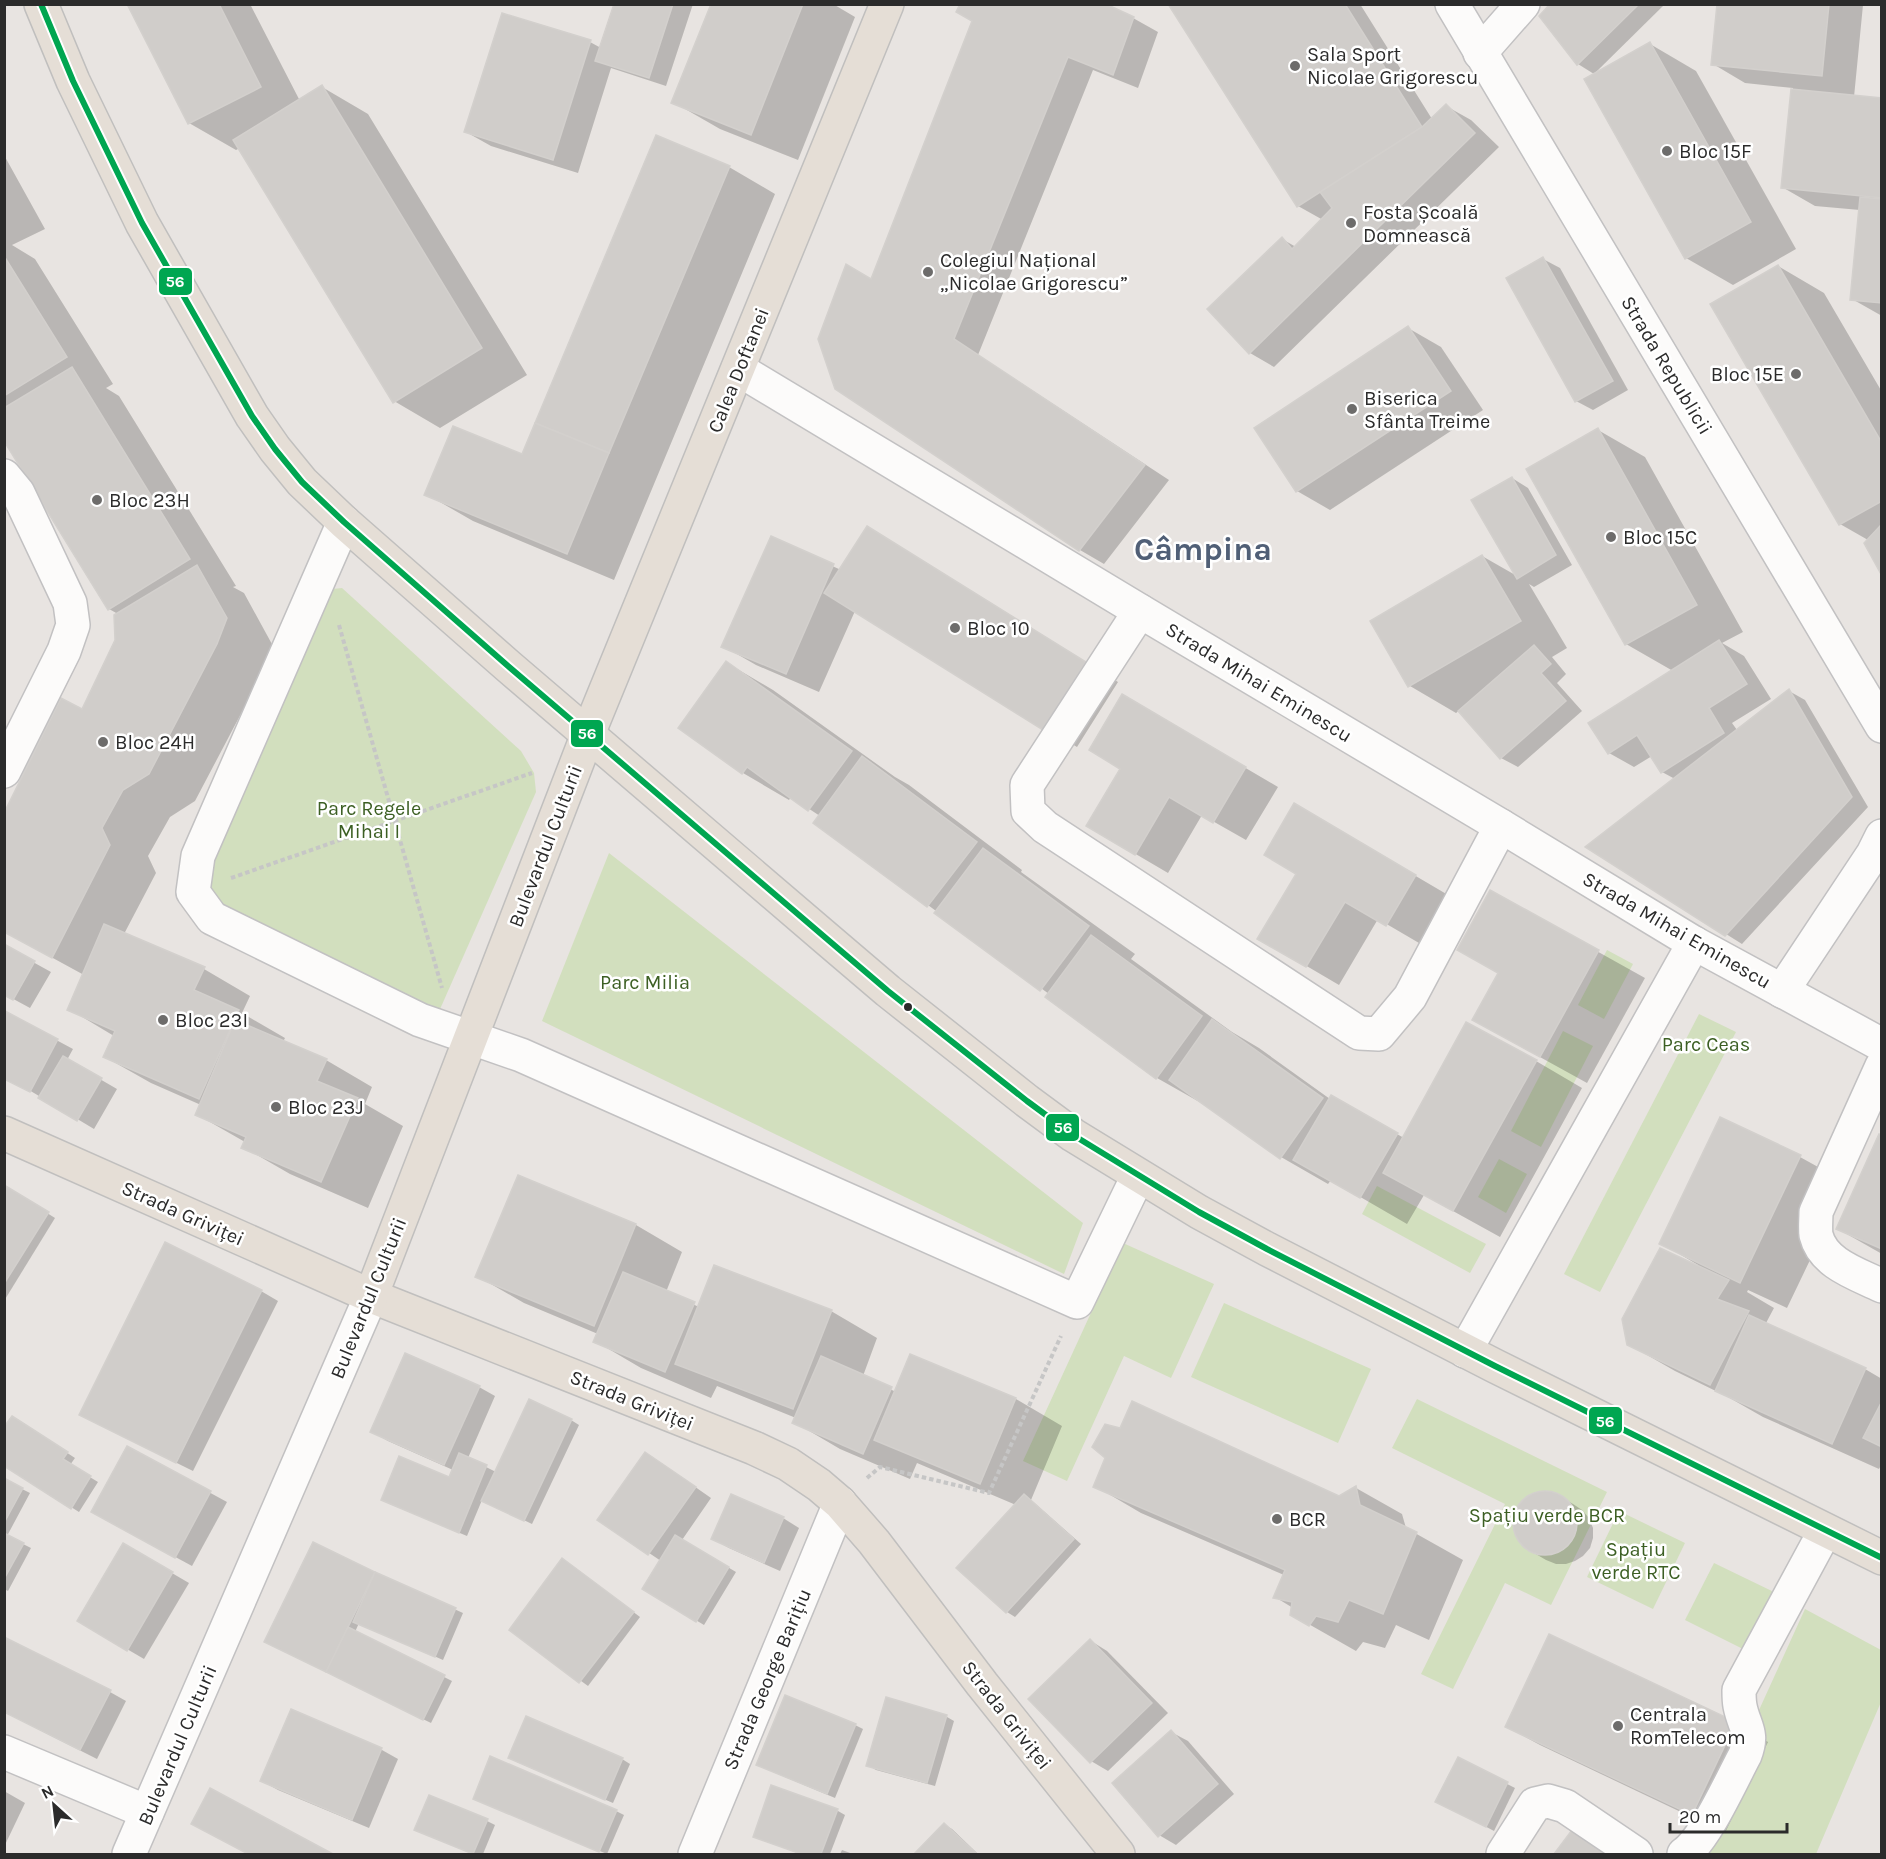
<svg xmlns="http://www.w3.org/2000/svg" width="1886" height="1859" font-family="Karla,sans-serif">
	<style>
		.green { fill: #d2dfbe }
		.shadow { fill: #0003 }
		.building { fill: #d0cdca; stroke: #d3d0cd; stroke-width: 1.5 }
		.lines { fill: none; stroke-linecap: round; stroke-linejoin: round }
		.minor-casing { stroke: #c2c1c2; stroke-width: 36 }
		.major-casing { stroke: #c0bfbe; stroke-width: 36 }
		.path { stroke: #c6c6c6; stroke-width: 4; stroke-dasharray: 4.5 3; stroke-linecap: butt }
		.minor { stroke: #fcfbfa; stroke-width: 33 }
		.major { stroke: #e5ded6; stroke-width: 33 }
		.bus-1-casing { stroke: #fff; stroke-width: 10 }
		.bus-1 { stroke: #00a651; stroke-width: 6 }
		.poi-dot { fill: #6d6c6b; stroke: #fff; stroke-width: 2 }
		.bus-dot { fill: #2b2b2b; stroke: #fff; stroke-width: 2 }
		.labels { text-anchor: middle; stroke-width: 5; stroke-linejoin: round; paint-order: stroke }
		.poi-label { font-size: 20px; fill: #2b2b2b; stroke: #fff; text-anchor: start }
		.street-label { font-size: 20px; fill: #2b2b2b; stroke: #fff }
		.park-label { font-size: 20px; fill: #3c5f23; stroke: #fff }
		.town-label { font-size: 32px; font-weight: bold; fill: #505f76; stroke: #fff }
		.line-badge { stroke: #fff; stroke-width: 2 }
		.badge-label { font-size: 16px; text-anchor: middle; font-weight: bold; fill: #fff }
	</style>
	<rect width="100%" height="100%" fill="#e8e4e1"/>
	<g class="green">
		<path d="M342,588L521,751L534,773L536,792L433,1025L212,918L198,856L314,591Z"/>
		<path d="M609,853L1083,1223L1064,1274L542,1021Z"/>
		<path d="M1607,950L1633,964L1604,1019L1578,1005Z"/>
		<path d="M1699,1014L1736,1032L1600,1292L1564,1274Z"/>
		<path d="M1563,1031L1593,1046L1541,1147L1511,1131Z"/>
		<path d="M1499,1159L1527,1174L1506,1213L1478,1197Z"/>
		<path d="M1377,1186L1486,1244L1470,1273L1362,1214Z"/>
		<path d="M1123,1243L1214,1284L1171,1378L1124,1356L1067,1481L1023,1461Z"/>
		<path d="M1224,1303L1371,1369L1338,1443L1191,1377Z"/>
		<path d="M1417,1399L1607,1492L1551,1605L1505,1583L1453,1689L1421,1674L1505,1504L1392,1448Z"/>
		<path d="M1619,1511L1685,1543L1653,1609L1587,1577Z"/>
		<path d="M1714,1563L1778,1594L1749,1652L1685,1620Z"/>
		<path d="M1805,1609L1881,1650V1702L1816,1854H1712L1708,1851L1766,1743L1754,1721Z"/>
	</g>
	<g class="shadow">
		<path d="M129,4H250L300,101L322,87L368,114L527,375L440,428L394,401L240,148L236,150L189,123Z"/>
		<path d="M615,4H693L666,86L611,68L578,173L491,146L466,132L590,42L601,48Z"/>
		<path d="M712,4H833L855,17L798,160L720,129L673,102Z"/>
		<path d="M1170,4H1360L1432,119L1446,106L1471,120L1499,147L1274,367L1250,353L1282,239L1296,247L1323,220L1298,206Z"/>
		<path d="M1552,4H1665L1594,74L1578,64L1541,16Z"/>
		<path d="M1719,4L1863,5L1854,97L1882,100V316L1852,299L1860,210L1815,206L1782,187L1793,88L1745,83L1713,64Z"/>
		<path d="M1133,18L1158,32L1138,88L1093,70L978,355L1169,480L1104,564L1080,550L872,281L974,20Z"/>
		<path d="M1650,44L1696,71L1796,249L1733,285L1686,258Z"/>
		<path d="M4,155L45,229L12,245L35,259L113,384L106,388L119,396L236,586L233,587L244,593L273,646L264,670L195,801L170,817L148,856L156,873L124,934L204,969L250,996L242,1013L285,1038L283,1042L326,1060L372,1087L365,1104L403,1126L368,1208L290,1174L243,1147L245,1142L196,1114L201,1105L151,1083L105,1057L114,1036L69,1009L84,975L29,945L116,640L118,614L109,609L4,438Z"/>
		<path d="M729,167L775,194L614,580L473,521L426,494L523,456Z"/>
		<path d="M1543,259L1560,268L1628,390L1593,410L1576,401Z"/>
		<path d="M1778,266L1824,293L1882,392V573L1868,540L1840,524Z"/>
		<path d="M1408,328L1441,347L1483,410L1330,510L1297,491L1256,428Z"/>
		<path d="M1598,430L1645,457L1743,632L1722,643L1744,656L1771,699L1732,723L1737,730L1789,691L1805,700L1868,807L1742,944L1726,934L1675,779L1662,772L1652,756L1634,767L1609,753L1673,671L1626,644Z"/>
		<path d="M1512,478L1528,488L1572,565L1534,587L1529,584L1567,648L1552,657L1566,674L1557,683L1582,711L1518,767L1501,758L1460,710L1456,713L1410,686L1482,556L1517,576Z"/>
		<path d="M771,538L841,570L900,547L1118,682L1077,747L855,611L819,692L756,665L723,646Z"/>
		<path d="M727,663L773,690L895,777L909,785L1022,870L1021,872L1135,954L1131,959L1232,1032L1259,1048L1330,1099L1331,1097L1404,1138L1536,1061L1582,1088L1500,1237L1424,1195L1407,1224L1331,1180L1328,1184L1281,1157L1204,1103L1203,1104L1157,1078L1049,994L815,822L820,816L791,797L789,800L743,773Z"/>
		<path d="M1123,696L1278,787L1246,840L1202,815L1168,873L1088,826L1122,768Z"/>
		<path d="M1295,805L1448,895L1419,943L1378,919L1339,985L1259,938L1298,874Z"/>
		<path d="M1491,892L1645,978L1587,1083L1520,1046L1499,973Z"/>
		<path d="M4,946L51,972L30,1008L6,995L4,998Z"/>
		<path d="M6,1013L73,1049L67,1060L117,1089L94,1129L24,1087L4,1078V1016Z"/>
		<path d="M1721,1119L1800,1157L1847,1183L1787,1308L1748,1290L1747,1292L1774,1308L1766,1323L1865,1369L1882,1379V1463L1879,1469L1763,1417L1728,1397L1675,1371L1628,1344L1698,1265L1661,1243Z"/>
		<path d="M1882,1136V1254L1838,1229Z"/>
		<path d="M519,1177L636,1225L682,1252L666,1292L699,1307L831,1311L877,1338L863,1376L896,1392L1016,1399L1062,1426L1031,1500L1081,1544L1015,1617L1007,1612L959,1568L1016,1505L917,1463L910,1479L840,1449L794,1422L796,1418L717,1386L711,1398L641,1368L595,1341L598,1334L524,1303L477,1276Z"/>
		<path d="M4,1186L55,1218L4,1301Z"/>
		<path d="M261,1291L278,1301L193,1471L98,1424Z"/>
		<path d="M479,1387L495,1396L468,1458L496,1472L571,1420L579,1425L532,1524L482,1500L467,1536L390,1504L449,1479L453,1470L388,1441L372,1432Z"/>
		<path d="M20,1422L75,1458L70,1465L98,1482L79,1512L71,1507Z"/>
		<path d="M128,1448L227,1502L192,1566L109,1521Z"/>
		<path d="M661,1463L711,1498L682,1540L736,1572L704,1625L644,1589L661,1561L600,1520Z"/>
		<path d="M4,1480L30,1493L7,1536L31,1548L8,1591L4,1589Z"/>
		<path d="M1095,1486L1339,1498L1356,1488L1402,1514L1406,1528L1463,1560L1429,1640L1396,1625L1385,1648L1363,1642L1356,1651L1291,1614L1293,1608L1275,1597L1284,1575L1141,1513Z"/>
		<path d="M1546,1493L1556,1494L1573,1504L1582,1510L1589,1518L1593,1528V1538L1590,1548L1583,1556L1575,1561L1566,1564H1556L1546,1560L1529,1550L1522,1543L1516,1535L1514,1525L1515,1515L1519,1506L1526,1498L1536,1494Z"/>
		<path d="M783,1518L799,1528L780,1571L729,1548L713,1539Z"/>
		<path d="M124,1545L189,1583L144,1659L79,1621Z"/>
		<path d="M570,1564L640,1617L588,1686L511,1630Z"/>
		<path d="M374,1573L463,1613L443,1660L359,1623L355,1632L452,1681L431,1723L273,1646Z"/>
		<path d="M1091,1641L1107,1651L1168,1713L1108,1771L1091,1761Z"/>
		<path d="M110,1692L126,1701L97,1759L4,1712Z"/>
		<path d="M887,1699L947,1717L954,1721L935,1786L876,1770L868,1765Z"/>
		<path d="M292,1711L382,1750L398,1759L369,1828L278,1790L262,1781Z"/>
		<path d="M1735,1723L1768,1742L1725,1833L1540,1745L1507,1727Z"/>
		<path d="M855,1725L863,1729L835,1798L766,1769Z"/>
		<path d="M1171,1732L1188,1741L1234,1794L1176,1845L1159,1835Z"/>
		<path d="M622,1759L630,1764L613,1803L517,1762Z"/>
		<path d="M1458,1759L1515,1788L1494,1831L1445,1805Z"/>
		<path d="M772,1787L838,1811L845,1815L830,1854H800L754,1836Z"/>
		<path d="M211,1790L330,1854H250L193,1823Z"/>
		<path d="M4,1791L25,1803L4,1847Z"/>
		<path d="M482,1802L616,1811L624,1815L607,1854Z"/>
		<path d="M487,1821L495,1825L483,1854H474L424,1834Z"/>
		<path d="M945,1825L952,1829L978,1854H916Z"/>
		<path d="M1572,1832L1580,1837L1604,1854H1556Z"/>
		<path d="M842,1850L853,1854H840Z"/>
	</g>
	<g class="building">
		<path d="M127,4H219L261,87L188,124Z"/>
		<path d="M614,4H673L649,78L595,61Z"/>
		<path d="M711,4H803L751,135L671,103Z"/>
		<path d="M960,4H1106L1134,17L1113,75L1068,57L954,339L1145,465L1079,551L835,389L818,339L846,264L871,279L972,21L956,12Z"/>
		<path d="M1168,4H1345L1422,127L1297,207Z"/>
		<path d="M1550,4H1639L1577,65L1539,16Z"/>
		<path d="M1717,4H1829L1822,76L1711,65Z"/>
		<path d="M502,13L591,40L553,160L464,132Z"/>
		<path d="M1650,42L1751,222L1685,259L1584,79Z"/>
		<path d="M322,85L482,348L393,403L233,140Z"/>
		<path d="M1791,89L1882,98V198L1781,188Z"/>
		<path d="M1446,104L1475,133L1249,354L1207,309L1282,237L1292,249L1332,208L1320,192L1422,127Z"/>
		<path d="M656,135L730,166L609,453L535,423Z"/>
		<path d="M1860,197L1882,199V303L1850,300Z"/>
		<path d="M4,256L67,357L4,396Z"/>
		<path d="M1543,257L1613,381L1575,402L1506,278Z"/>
		<path d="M1778,265L1882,443V501L1839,525L1710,304Z"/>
		<path d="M1408,326L1451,391L1296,492L1254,428Z"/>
		<path d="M72,367L190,559L108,610L4,441V408Z"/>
		<path d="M535,423L609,453L567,554L424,495L453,426L522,454Z"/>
		<path d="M1598,428L1697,605L1625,645L1526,469Z"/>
		<path d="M1512,477L1556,555L1517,579L1471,500Z"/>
		<path d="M1882,524V576L1864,543Z"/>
		<path d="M867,526L1086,662L1043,730L824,593Z"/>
		<path d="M771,536L834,564L786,674L721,647Z"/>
		<path d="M1482,555L1521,621L1408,687L1370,621Z"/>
		<path d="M197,565L227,618L217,644L149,774L123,790L102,828L110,845L52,958L4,932V872L6,869L4,867V813L61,698L82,709L115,640L114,615Z"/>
		<path d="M1719,640L1747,684L1709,708L1724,733L1661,773L1637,735L1608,754L1588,723Z"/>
		<path d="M1534,645L1551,664L1541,673L1566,701L1500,759L1458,711Z"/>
		<path d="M726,661L852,751L808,811L747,767L742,774L678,728Z"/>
		<path d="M1789,689L1852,797L1725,936L1585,847Z"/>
		<path d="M1122,694L1246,767L1213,823L1169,797L1135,855L1086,826L1120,769L1089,750Z"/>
		<path d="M862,756L977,842L927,907L813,823Z"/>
		<path d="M1294,803L1416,875L1386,926L1345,902L1306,967L1257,939L1296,874L1264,855Z"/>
		<path d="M983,848L1089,926L1040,991L934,913Z"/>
		<path d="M1490,890L1599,950L1540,1057L1472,1020L1498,973L1457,950Z"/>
		<path d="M104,924L205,967L194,990L239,1010L199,1099L103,1057L115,1031L67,1010Z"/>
		<path d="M1091,935L1202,1016L1156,1079L1045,997Z"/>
		<path d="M4,944L35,961L13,1000L4,995Z"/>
		<path d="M5,1011L58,1039L30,1092L4,1079Z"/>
		<path d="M1212,1019L1323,1098L1280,1159L1169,1080Z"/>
		<path d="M235,1020L327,1059L317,1081L358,1098L321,1182L241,1148L246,1137L195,1115Z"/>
		<path d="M1466,1022L1537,1060L1453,1211L1383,1173Z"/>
		<path d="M63,1056L102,1078L77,1121L38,1098Z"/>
		<path d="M1331,1095L1398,1133L1360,1198L1293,1160Z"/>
		<path d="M1720,1117L1801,1155L1740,1283L1659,1244Z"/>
		<path d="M1879,1134L1882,1135V1249L1836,1229Z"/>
		<path d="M518,1175L636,1224L594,1326L475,1277Z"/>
		<path d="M4,1185L49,1212L4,1284Z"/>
		<path d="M165,1242L262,1290L176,1463L79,1415Z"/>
		<path d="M1660,1248L1729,1280L1717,1299L1749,1311L1710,1385L1627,1345L1622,1319Z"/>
		<path d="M714,1265L832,1310L793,1409L675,1364Z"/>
		<path d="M623,1272L695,1302L665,1372L593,1342Z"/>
		<path d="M1749,1315L1866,1368L1832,1444L1715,1391Z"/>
		<path d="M405,1353L480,1386L444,1465L370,1432Z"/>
		<path d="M910,1354L1016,1398L980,1484L874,1440Z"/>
		<path d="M821,1356L892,1387L863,1454L792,1423Z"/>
		<path d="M529,1399L572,1419L524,1521L481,1501Z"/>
		<path d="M1132,1401L1339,1496L1356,1486L1360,1505L1417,1532L1383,1614L1349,1600L1338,1622L1316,1616L1309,1626L1290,1615L1292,1602L1273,1598L1285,1570L1093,1487L1105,1458L1092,1447L1105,1424L1120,1428Z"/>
		<path d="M1882,1401V1447L1863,1438Z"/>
		<path d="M12,1416L68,1452L63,1459L91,1476L71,1509L4,1466V1427Z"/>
		<path d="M127,1446L211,1491L175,1558L91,1512Z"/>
		<path d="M645,1452L696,1487L648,1555L597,1520Z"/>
		<path d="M459,1453L487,1465L459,1533L381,1500L399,1456L449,1477Z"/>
		<path d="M4,1478L23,1488L4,1523Z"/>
		<circle cx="1545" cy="1523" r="32"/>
		<path d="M731,1494L784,1517L764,1563L711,1539Z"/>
		<path d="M1024,1494L1074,1539L1006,1613L956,1568Z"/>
		<path d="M4,1533L24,1543L4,1579Z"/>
		<path d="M675,1535L729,1567L696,1622L642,1589Z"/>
		<path d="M313,1542L375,1572L326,1672L264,1642Z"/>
		<path d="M123,1543L173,1572L127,1651L77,1621Z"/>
		<path d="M562,1558L634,1612L579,1683L509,1630Z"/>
		<path d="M375,1572L456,1608L435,1657L353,1622Z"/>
		<path d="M348,1627L445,1675L423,1720L326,1672Z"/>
		<path d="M1549,1634L1736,1722L1692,1815L1505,1727Z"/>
		<path d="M4,1637L111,1690L80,1750L4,1712Z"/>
		<path d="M1090,1639L1152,1703L1090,1763L1028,1699Z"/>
		<path d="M785,1695L856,1724L827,1794L756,1765Z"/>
		<path d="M886,1697L947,1715L927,1783L866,1766Z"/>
		<path d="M291,1709L382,1748L352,1820L260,1781Z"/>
		<path d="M526,1716L623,1758L605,1800L508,1758Z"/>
		<path d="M1171,1730L1218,1784L1158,1837L1112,1783Z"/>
		<path d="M490,1756L617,1810L599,1852L473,1799Z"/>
		<path d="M1458,1757L1508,1782L1486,1827L1435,1802Z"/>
		<path d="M771,1785L838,1809L821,1854H801L753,1837Z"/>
		<path d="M210,1788L333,1854H248L191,1824Z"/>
		<path d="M429,1795L488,1819L473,1854L414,1830Z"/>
		<path d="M944,1823L977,1854H914Z"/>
		<path d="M1572,1830L1604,1854H1554Z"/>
	</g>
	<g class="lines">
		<defs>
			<g id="minor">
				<path d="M1452,4L1882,726"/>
				<path d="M1480,53L1523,4"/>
				<path d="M738,369L1140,611L1501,826L1694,943L1882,1045"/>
				<path d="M4,476L18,493L70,603L73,625L64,651L4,771"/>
				<path d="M344,522L198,856L193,892L212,918L420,1020L521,1055L1077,1302L1138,1176"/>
				<path d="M1140,611L1027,785L1028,811L1045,827L1359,1033L1379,1034L1410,997L1501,826"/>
				<path d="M1782,991L1873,854L1882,836"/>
				<path d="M1882,1066L1816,1212C1816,1219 1815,1228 1816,1235C1823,1264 1858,1274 1882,1286"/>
				<path d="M1465,1351L1694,943"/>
				<path d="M4,1752L147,1812"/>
				<path d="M129,1854L371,1296"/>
				<path d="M695,1854L840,1503"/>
				<path d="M1503,1854L1535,1804L1548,1801L1565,1806L1636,1854"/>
				<path d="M1684,1854C1705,1840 1732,1779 1745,1755C1754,1732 1744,1727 1740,1706C1739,1701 1739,1695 1739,1690L1825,1531"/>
			</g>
			<g id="major">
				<path d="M41,4L73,81L142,223L252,416L275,449L302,482L344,522L508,666L827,939L888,991L1027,1101L1073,1135L1199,1212L1267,1249L1495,1366L1882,1558"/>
				<path d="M4,1133L371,1296L754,1448L788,1464L819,1485L840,1503L874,1542L982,1684L1118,1854"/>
				<path d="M371,1296L588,734L887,4"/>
			</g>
		</defs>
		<use href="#minor" class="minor-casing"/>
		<use href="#major" class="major-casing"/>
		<g class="path">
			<path d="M339,625L442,988"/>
			<path d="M231,878L532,773"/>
			<path d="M867,1478L880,1467L989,1493L1061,1336"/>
		</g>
		<use href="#minor" class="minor"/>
		<use href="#major" class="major"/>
		<defs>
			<path id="bus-1" d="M41,4L73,81L142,223L252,416L275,449L302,482L344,522L508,666L827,939L888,991L1027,1101L1073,1135L1199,1212L1267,1249L1495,1366L1882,1558"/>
		</defs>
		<use href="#bus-1" class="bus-1-casing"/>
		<use href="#bus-1" class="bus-1"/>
	</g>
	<g class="poi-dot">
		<circle cx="1295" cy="66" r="6"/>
		<circle cx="1667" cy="151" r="6"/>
		<circle cx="1351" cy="223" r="6"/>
		<circle cx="928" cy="272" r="6"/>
		<circle cx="1796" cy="374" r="6"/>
		<circle cx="1352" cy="409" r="6"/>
		<circle cx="97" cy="500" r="6"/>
		<circle cx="1611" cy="537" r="6"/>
		<circle cx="955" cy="628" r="6"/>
		<circle cx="103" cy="742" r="6"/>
		<circle cx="163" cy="1020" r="6"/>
		<circle cx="276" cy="1107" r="6"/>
		<circle cx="1277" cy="1519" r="6"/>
		<circle cx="1618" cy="1726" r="6"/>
	</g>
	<circle class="bus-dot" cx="908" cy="1007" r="5"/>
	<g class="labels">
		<g class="poi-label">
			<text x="1307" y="61">Sala Sport<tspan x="1307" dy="23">Nicolae Grigorescu</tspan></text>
			<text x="1679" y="158">Bloc 15F</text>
			<text x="1363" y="219">Fosta Școală<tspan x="1363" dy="23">Domnească</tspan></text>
			<text x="940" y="267">Colegiul Național<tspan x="940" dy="23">„Nicolae Grigorescu”</tspan></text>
			<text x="1784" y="381" text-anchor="end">Bloc 15E</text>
			<text x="1364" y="405">Biserica<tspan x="1364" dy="23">Sfânta Treime</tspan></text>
			<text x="109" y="507">Bloc 23H</text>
			<text x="1623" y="544">Bloc 15C</text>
			<text x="967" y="635">Bloc 10</text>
			<text x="115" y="749">Bloc 24H</text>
			<text x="175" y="1027">Bloc 23I</text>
			<text x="288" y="1114">Bloc 23J</text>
			<text x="1289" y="1526">BCR</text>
			<text x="1630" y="1721">Centrala<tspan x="1630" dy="23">RomTelecom</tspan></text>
		</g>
		<g class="street-label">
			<text transform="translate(1667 365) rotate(59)" y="7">Strada Republicii</text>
			<text transform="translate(738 370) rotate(-68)" y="7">Calea Doftanei</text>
			<text transform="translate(1259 682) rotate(31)" y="7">Strada Mihai Eminescu</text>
			<text transform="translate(545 846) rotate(-69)" y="7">Bulevardul Culturii</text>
			<text transform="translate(1677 930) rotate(30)" y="7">Strada Mihai Eminescu</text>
			<text transform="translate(183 1213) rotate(24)" y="7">Strada Griviței</text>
			<text transform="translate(368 1298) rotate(-68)" y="7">Bulevardul Culturii</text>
			<text transform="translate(632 1400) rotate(22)" y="7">Strada Griviței</text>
			<text transform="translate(767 1679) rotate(-67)" y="7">Strada George Barițiu</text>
			<text transform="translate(1007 1715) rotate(52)" y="7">Strada Griviței</text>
			<text transform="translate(177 1745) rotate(-67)" y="7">Bulevardul Culturii</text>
		</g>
		<g class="park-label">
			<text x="369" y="815">Parc Regele<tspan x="369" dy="23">Mihai I</tspan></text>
			<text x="645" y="989">Parc Milia</text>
			<text x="1706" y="1051">Parc Ceas</text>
			<text x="1547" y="1522">Spațiu verde BCR</text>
			<text x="1636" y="1556">Spațiu<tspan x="1636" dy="23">verde RTC</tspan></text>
		</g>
		<g class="town-label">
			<text x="1203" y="560">Câmpina</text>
		</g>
	</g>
	<g class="line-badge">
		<rect x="158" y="267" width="35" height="29" rx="6" fill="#00a651"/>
		<rect x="570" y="719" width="34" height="29" rx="6" fill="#00a651"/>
		<rect x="1045" y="1113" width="35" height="29" rx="6" fill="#00a651"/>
		<rect x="1588" y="1406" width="35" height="29" rx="6" fill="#00a651"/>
	</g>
	<g class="badge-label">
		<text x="175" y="287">56</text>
		<text x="587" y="739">56</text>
		<text x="1063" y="1133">56</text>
		<text x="1605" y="1427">56</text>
	</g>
	<rect width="1886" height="1859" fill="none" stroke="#2b2b2b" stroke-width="12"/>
	<g transform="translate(54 1805) rotate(333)" stroke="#ffffff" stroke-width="4.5" paint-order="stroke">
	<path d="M0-4.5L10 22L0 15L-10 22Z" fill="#2b2b2b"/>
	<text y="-9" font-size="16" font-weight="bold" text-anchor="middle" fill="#2b2b2b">N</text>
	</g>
	<path d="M1670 1823v9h117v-9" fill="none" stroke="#2b2b2b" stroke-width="3"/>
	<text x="1679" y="1823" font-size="18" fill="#2b2b2b" stroke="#ffffff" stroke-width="4.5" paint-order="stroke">20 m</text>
</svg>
